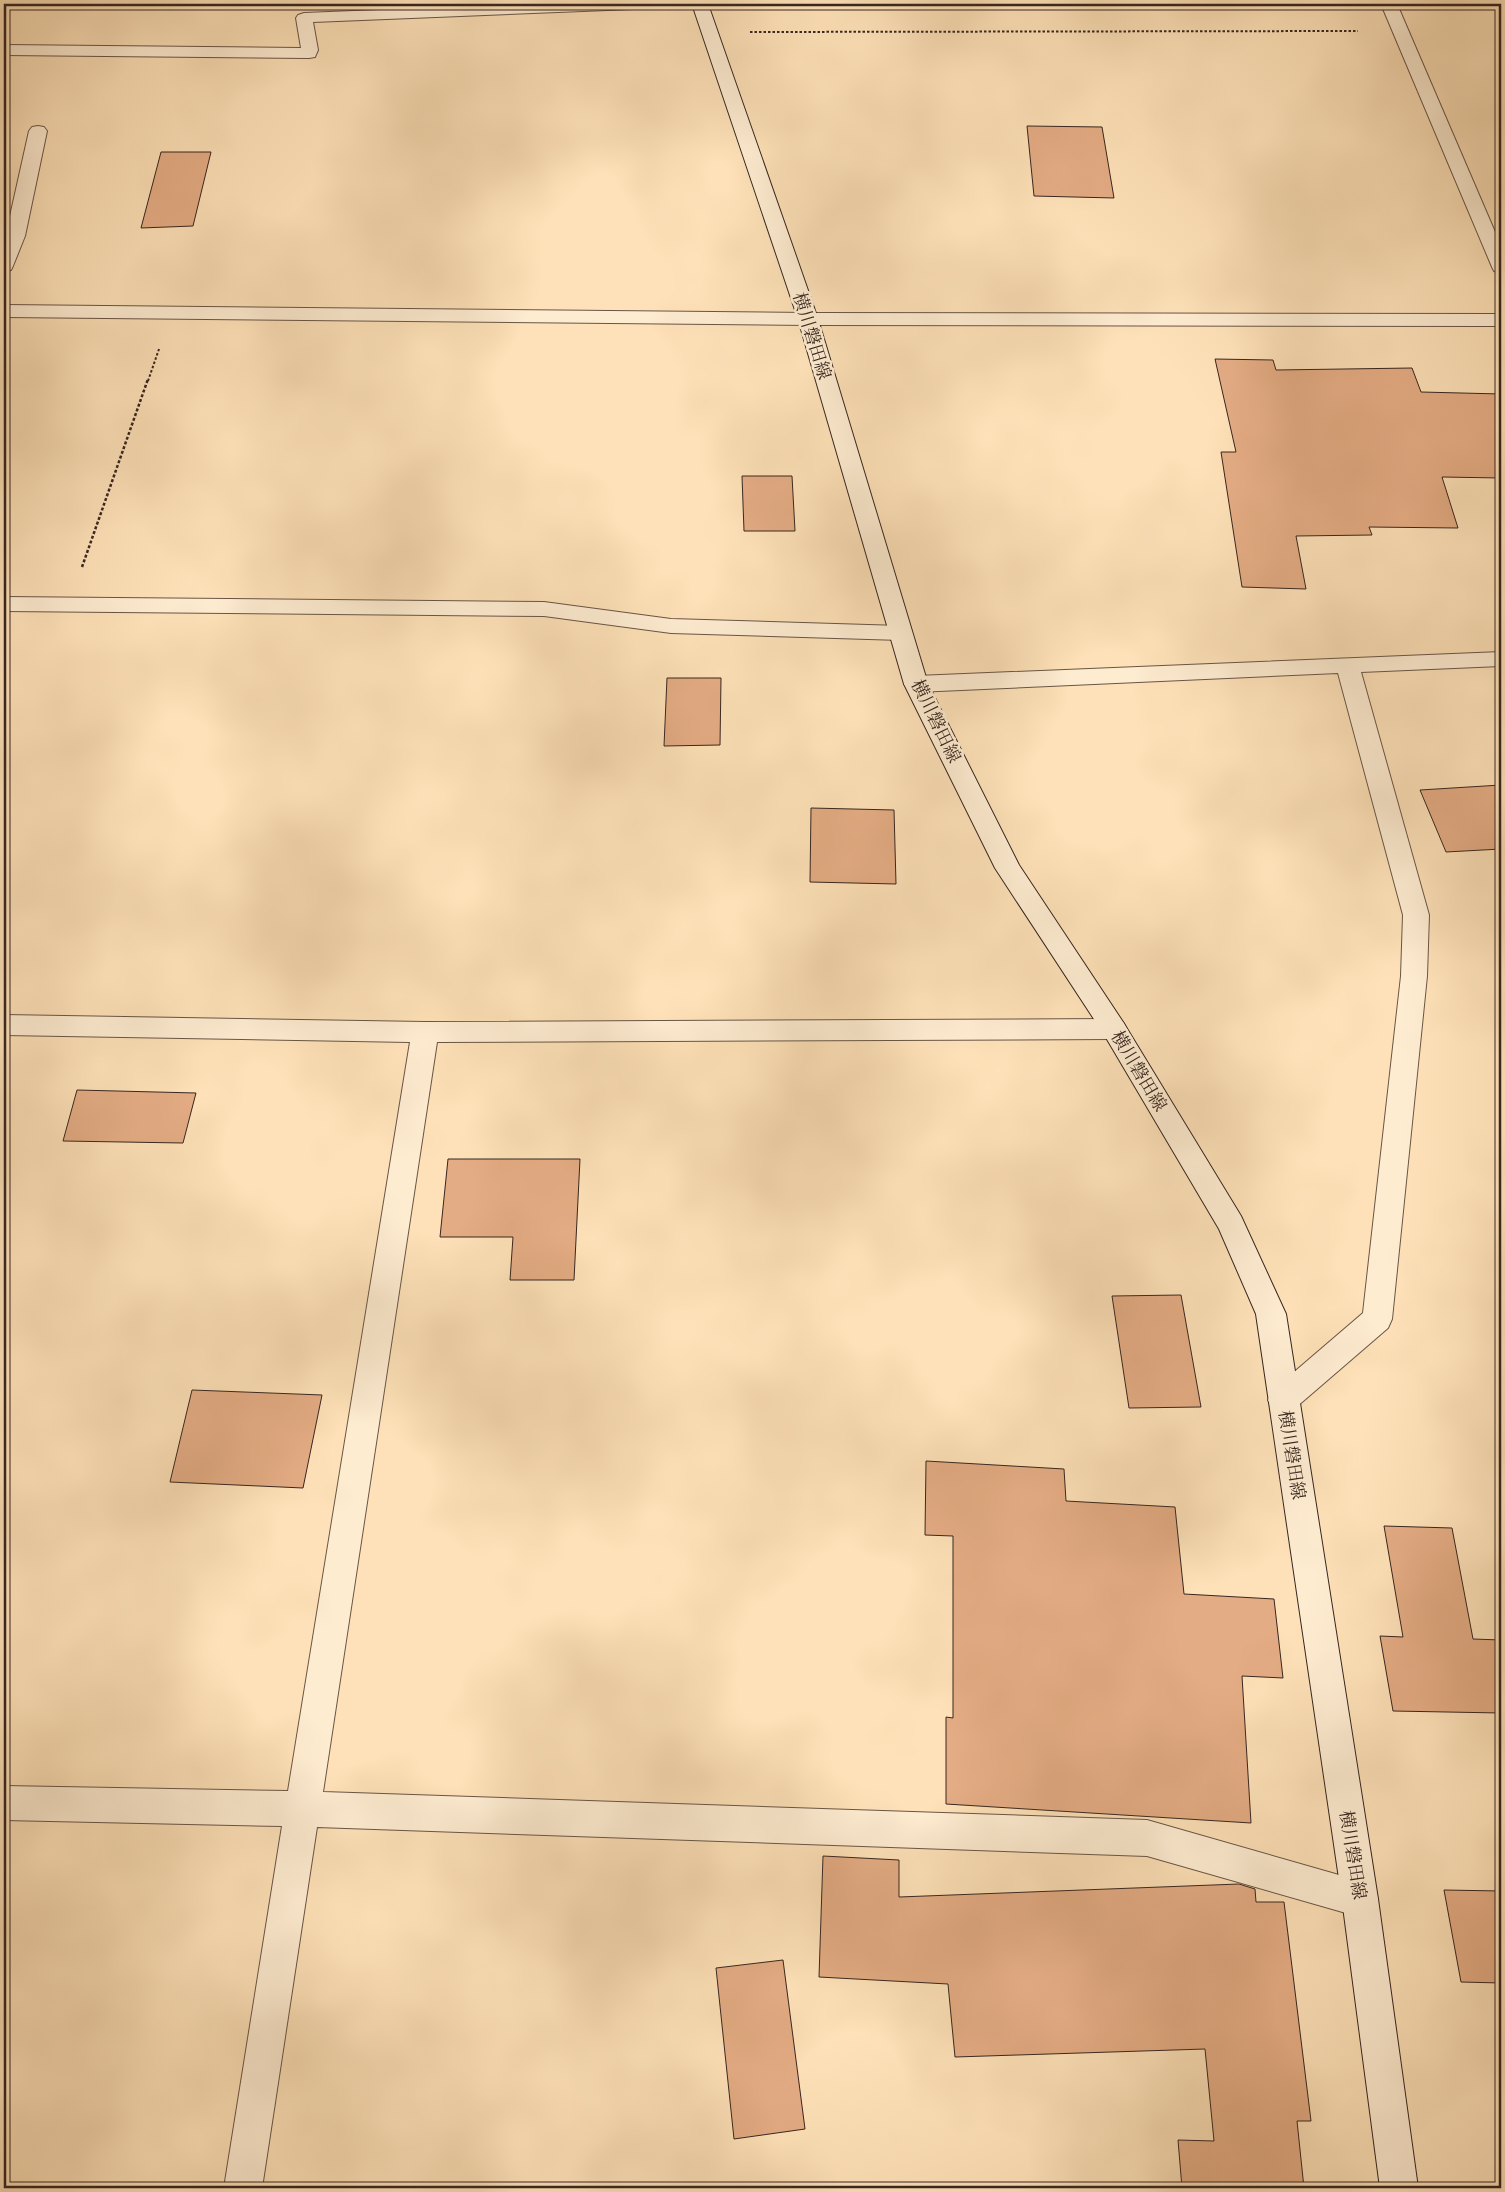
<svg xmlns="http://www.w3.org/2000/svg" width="1505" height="2192" font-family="Cardo,'Noto Serif JP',serif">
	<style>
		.building { fill: #e4ac84; stroke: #372620 }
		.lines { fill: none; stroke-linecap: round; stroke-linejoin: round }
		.street-casing { stroke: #695546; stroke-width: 2 }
		.secondary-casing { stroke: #372620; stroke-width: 2 }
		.path-far1 { stroke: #372620; stroke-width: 2; stroke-dasharray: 2.5 2; stroke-linecap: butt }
		.path { stroke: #372620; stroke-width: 2.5; stroke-dasharray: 3 2; stroke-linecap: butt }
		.street { fill: #feecd1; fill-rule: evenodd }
		.secondary { fill: #feecd1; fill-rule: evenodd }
		.labels { text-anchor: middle; stroke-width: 5; stroke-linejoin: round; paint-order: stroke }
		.street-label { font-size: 18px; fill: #372620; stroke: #feecd1 }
	</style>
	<rect width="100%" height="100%" fill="#fee1b8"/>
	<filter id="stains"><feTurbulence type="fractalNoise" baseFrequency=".004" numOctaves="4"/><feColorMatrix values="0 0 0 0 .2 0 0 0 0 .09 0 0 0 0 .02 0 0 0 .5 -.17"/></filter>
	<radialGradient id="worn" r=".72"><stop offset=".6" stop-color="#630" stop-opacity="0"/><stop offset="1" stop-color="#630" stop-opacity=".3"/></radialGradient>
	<g class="building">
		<path d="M1027,126L1102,127L1114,198L1034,196Z"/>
		<path d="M161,152H211L193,226L141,228Z"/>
		<path d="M1215,359L1273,360L1276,370L1412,368L1421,392L1501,394V478L1442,477L1458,528L1369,527L1372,535L1296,536L1306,589L1242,587L1221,452H1236Z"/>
		<path d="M742,476H792L795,531H744Z"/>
		<path d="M667,678H721L720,745L664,746Z"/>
		<path d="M1501,785V849L1446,852L1420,790Z"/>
		<path d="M811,808L894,810L896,884L810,882Z"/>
		<path d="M77,1090L196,1093L183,1143L63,1141Z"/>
		<path d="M448,1159H580L574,1280H510L513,1237H440Z"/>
		<path d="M1181,1295L1201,1407L1129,1408L1112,1296Z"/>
		<path d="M192,1390L322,1395L303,1488L170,1482Z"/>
		<path d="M926,1461L1064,1469L1066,1501L1175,1507L1184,1594L1274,1599L1283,1678L1242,1676L1251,1823L946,1804V1717L953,1718V1536L925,1535Z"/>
		<path d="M1384,1526L1452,1528L1473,1639L1501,1640V1713L1393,1711L1380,1636L1403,1637Z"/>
		<path d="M823,1856L899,1860V1897L1239,1884L1255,1889L1256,1902H1284L1311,2121H1297L1304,2188H1182L1178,2140L1214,2141L1205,2049L955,2057L948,1984L819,1977Z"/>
		<path d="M1444,1890L1501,1891V1983L1461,1982Z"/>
		<path d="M783,1960L805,2129L734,2139L716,1968Z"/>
	</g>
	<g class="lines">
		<defs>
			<g id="street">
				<path d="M526,4H641L639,7L633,9L313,22L318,50L315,57L309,58L4,55V45L301,48L296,18L298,15L304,13Z"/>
				<path d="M1381,4H1397L1501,246V273L1494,271L1492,267Z"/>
				<path d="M38,126L44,127L47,131L25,236L13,266L11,270L4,272V243L29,131L32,127Z"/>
				<path d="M4,305L808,313L1501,314V326L808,325L4,317Z"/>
				<path d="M4,597L544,602L671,619L901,626L909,628L912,633L909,638L901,640L671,633L544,616L4,611Z"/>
				<path d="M1501,652V666L1361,672L1429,915L1427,976L1392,1319L1388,1328L1294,1409L1283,1413L1272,1409L1268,1400L1272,1391L1363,1313L1401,976L1403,915L1338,673L916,692L908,689L904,684L908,679L916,676Z"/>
				<path d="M4,1015L425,1022L1114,1019L1123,1022L1127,1029L1123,1036L1114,1039L437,1042L323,1792L1147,1820L1360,1881L1373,1886L1378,1899L1373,1912L1360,1917L1147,1856L317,1827L262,2188H224L282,1826L4,1820V1786L288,1791L410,1042L4,1035Z"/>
			</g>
			<path id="secondary" d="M692,4H708L818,319L928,684L1019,865L1123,1022L1241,1216L1286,1314L1378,1899L1418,2188H1380L1342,1899L1256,1314L1219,1229L1105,1036L995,868L904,684L798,319Z"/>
		</defs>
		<use href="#street" class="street-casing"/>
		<use href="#secondary" class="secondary-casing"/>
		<g class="path-far1">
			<path d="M750,32L1358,31"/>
			<path d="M148,381L159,349"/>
		</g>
		<path class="path" d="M82,567L148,379"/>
		<use href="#street" class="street"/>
		<use href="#secondary" class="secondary"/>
	</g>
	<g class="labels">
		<g class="street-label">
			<text transform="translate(812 336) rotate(73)" y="6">横川磐田線</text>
			<text transform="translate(936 721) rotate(64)" y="6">横川磐田線</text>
			<text transform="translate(1139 1071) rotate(59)" y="6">横川磐田線</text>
			<text transform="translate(1292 1455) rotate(81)" y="6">横川磐田線</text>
			<text transform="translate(1353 1855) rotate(81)" y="6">横川磐田線</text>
		</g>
	</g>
	<rect width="1505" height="2192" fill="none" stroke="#fee1b8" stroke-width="20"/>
	<rect x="5" y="5" width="1495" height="2182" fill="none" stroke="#372620" stroke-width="2.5"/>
	<rect x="10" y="10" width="1485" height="2172" fill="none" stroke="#372620"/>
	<rect width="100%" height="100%" filter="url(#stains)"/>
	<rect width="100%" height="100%" fill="url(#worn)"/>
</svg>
